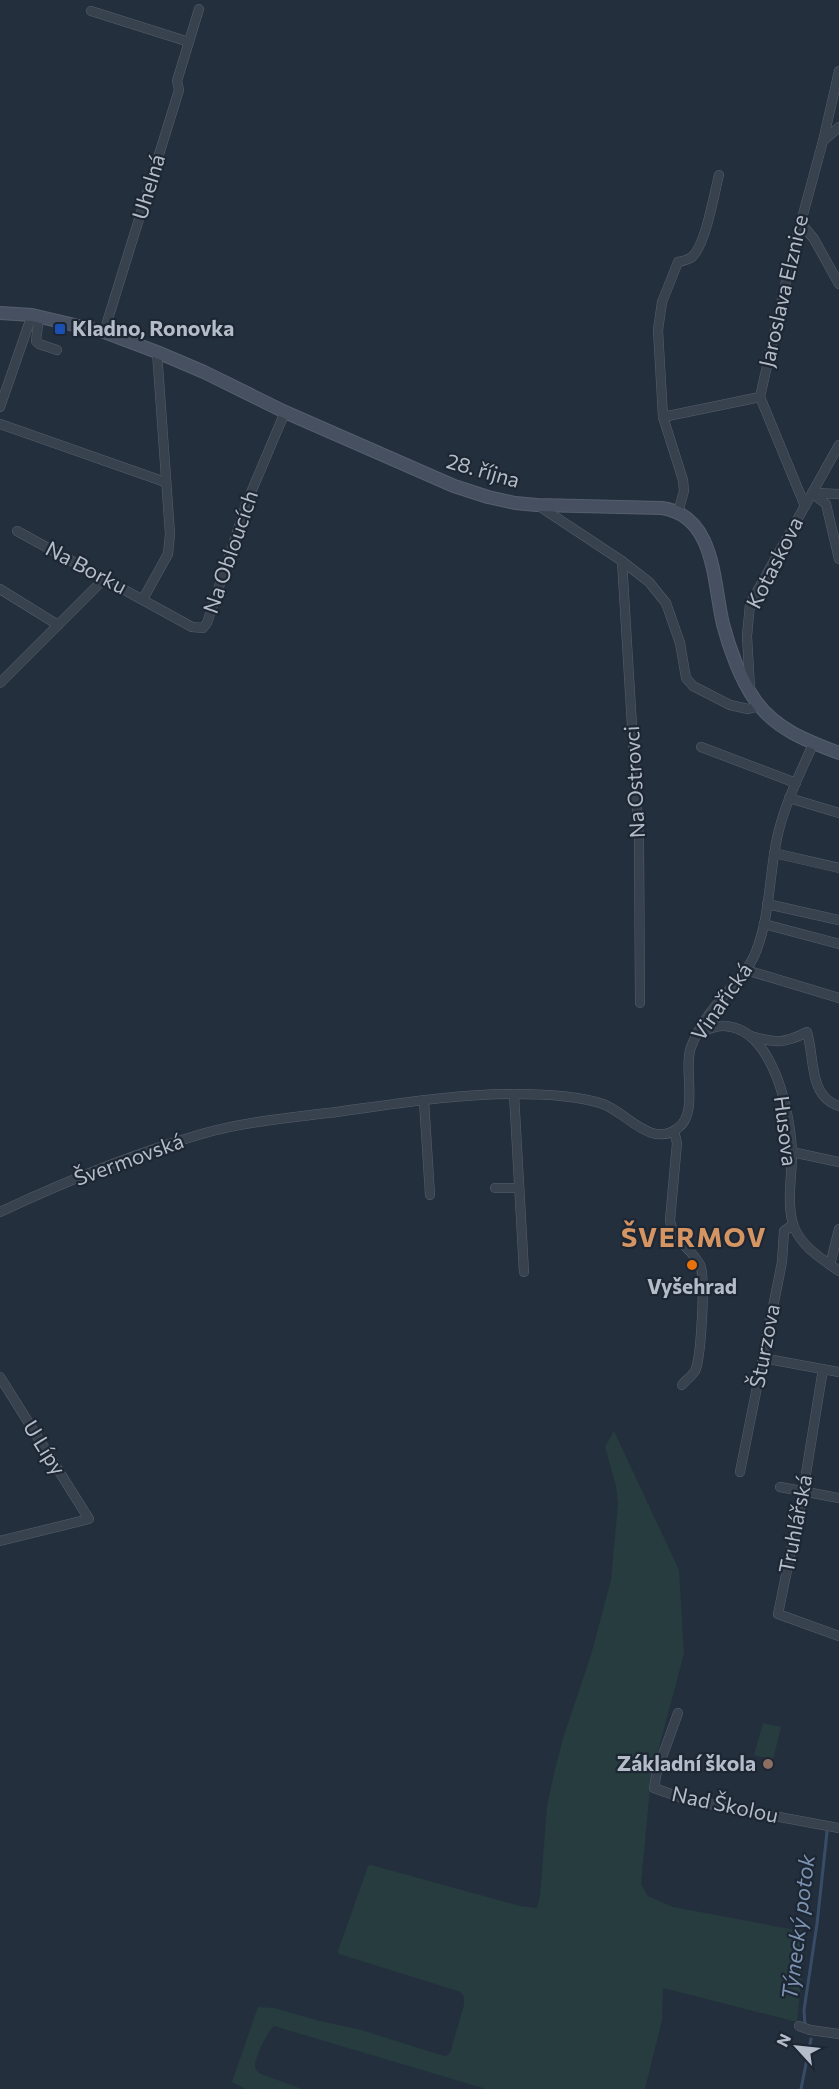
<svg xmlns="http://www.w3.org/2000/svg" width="839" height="2089" font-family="Commissioner,sans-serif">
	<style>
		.green { fill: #263c3f }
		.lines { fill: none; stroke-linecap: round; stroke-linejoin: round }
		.stream { stroke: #394c67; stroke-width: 3 }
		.minor-casing { stroke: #565f6c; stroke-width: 10 }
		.secondary-casing { stroke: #565f6c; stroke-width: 14 }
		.minor { stroke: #38414e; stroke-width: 9 }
		.secondary { stroke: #465061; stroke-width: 12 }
		.transit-dot { fill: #1a4fb4; stroke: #1d2633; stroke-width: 2 }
		.food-dot { fill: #e8710a; stroke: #1d2633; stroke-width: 2 }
		.education-dot { fill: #8d6e63; stroke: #1d2633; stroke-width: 2 }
		.labels { text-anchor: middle; stroke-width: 4.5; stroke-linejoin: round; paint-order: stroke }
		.street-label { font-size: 21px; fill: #b4bcc9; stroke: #1d2633 }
		.poi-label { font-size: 21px; font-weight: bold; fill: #b4bcc9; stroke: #1d2633; text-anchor: start }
		.water-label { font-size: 22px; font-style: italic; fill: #7c92b1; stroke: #1d2633 }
		.district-label { font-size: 27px; font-weight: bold; letter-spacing: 1.5px; fill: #d59563; stroke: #1d2633 }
	</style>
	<rect width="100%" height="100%" fill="#242f3e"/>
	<g class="green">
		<path d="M614,1431L679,1570L684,1654L651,1777L641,1884L648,1896L673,1907L806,1932L797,2022L663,1988L662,2020L645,2089H486L274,2026C268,2030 254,2059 255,2067C256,2071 258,2072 261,2074L302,2089H246L232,2082L258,2007L274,2008L320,2021L361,2030L441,2055L446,2056L450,2053L464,2005V1997L461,1992L339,1954L338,1951L368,1866L371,1865L520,1906L537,1908L540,1896L547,1806L555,1769L564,1735L591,1655L611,1580L618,1504L616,1486L605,1447Z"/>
		<path d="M763,1723L781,1727L773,1760L754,1755Z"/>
	</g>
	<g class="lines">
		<g class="stream">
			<path d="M805,2026L804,2010L817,1924L827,1832"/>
			<path d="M801,2089L811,2039"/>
		</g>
		<defs>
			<g id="minor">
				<path d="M91,11L189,42"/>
				<path d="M823,141L839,127"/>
				<path d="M800,222L814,239L839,284"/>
				<path d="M39,317L36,341L39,344L57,350"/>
				<path d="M104,332L179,90L177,81L199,9"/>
				<path d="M0,407L32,315"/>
				<path d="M663,417L760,397"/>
				<path d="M0,424L165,482"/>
				<path d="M812,493L826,504L839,559"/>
				<path d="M815,493L839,494"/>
				<path d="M539,506L622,561L649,582L666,603L680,643L686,678L693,686L730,705L748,709L760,706"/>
				<path d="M805,506L760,397L792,255L823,141L839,71"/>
				<path d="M678,512L684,491L683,480L663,417L658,330L662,302L678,262C683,261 688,260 692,257C706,244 714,194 719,175"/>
				<path d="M17,531L192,627L203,628L207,623L247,502L285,412"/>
				<path d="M622,561L639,841L640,1003"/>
				<path d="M0,589L58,625"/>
				<path d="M143,599L168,554L170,534L157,352"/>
				<path d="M0,683L105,578"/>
				<path d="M750,688L747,636L750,604L839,445"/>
				<path d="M701,747L796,783"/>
				<path d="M789,798L839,813"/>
				<path d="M774,853L839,868"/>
				<path d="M767,904L839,920"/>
				<path d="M764,924L839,944"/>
				<path d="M746,970L839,998"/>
				<path d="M698,1034C706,1030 715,1025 724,1026C774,1028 791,1115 792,1154C792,1176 786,1205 794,1227C802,1247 822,1259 839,1271"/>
				<path d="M751,1036C775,1043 784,1044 807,1032C815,1058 808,1096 839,1106"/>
				<path d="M514,1094L524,1272"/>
				<path d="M424,1101L430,1195"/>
				<path d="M674,1131L677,1143L670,1220C673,1242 691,1247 700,1265C706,1276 701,1359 695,1371C692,1376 686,1380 682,1385"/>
				<path d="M792,1152L839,1162"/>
				<path d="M495,1188H519"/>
				<path d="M0,1212C66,1181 135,1153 205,1133C245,1122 287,1118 328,1113C389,1105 452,1094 514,1094C542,1094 576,1095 603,1104C626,1112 651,1149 678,1128C699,1113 683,1069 691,1047C696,1034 705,1019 714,1008C727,990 746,975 755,954C770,918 769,876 777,838C784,805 800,774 813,744"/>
				<path d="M830,1265L839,1229"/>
				<path d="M762,1358L839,1372"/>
				<path d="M823,1369L803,1492L778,1614L839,1636"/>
				<path d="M0,1377L89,1519L0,1541"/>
				<path d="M740,1472L782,1262L784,1231L793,1225"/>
				<path d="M780,1487L839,1498"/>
				<path d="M678,1713L657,1771L654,1788L688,1800L839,1828"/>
				<path d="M799,2026L810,2030L839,2034"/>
			</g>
			<path id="secondary" d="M0,313L32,315L104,332L157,352L204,372L285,412L454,486L488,497L515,503L537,505L662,508C716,516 713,583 723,624C729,648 741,680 755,700C775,729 807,741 839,753"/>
		</defs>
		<use href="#minor" class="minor-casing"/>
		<use href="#secondary" class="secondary-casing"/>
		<use href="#minor" class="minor"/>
		<use href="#secondary" class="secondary"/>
	</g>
	<rect class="transit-dot" x="54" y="323" width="12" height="12" rx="3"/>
	<circle class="food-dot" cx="692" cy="1265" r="6"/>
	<circle class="education-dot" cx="768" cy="1764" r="6"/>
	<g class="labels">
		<g class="street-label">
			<text transform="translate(149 187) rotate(-73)" y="7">Uhelná</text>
			<text transform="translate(784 291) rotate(-77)" y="7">Jaroslava Elznice</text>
			<text transform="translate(483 471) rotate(16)" y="7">28. října</text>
			<text transform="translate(231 552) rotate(-71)" y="7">Na Obloucích</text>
			<text transform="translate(775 563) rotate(-63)" y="7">Kotaskova</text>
			<text transform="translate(86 568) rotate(28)" y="7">Na Borku</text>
			<text transform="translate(635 782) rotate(-93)" y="7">Na Ostrovci</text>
			<text transform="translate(722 1002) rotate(-55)" y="7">Vinařická</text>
			<text transform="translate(785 1131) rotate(83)" y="7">Husova</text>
			<text transform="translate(129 1160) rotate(-20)" y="7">Švermovská</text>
			<text transform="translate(765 1346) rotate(-79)" y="7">Šturzova</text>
			<text transform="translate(44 1448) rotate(58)" y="7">U Lípy</text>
			<text transform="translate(796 1524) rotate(-79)" y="7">Truhlářská</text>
			<text transform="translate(725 1805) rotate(12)" y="7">Nad Školou</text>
		</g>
		<g class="poi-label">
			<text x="72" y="336">Kladno, Ronovka</text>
			<text x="692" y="1294" text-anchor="middle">Vyšehrad</text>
			<text x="756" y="1771" text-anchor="end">Základní škola</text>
		</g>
		<g class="water-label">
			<text transform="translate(798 1927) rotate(-83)" y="8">Týnecký potok</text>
		</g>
		<g class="district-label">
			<text x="694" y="1247">ŠVERMOV</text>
		</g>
	</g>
	<g transform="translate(797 2047) rotate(297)" stroke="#1d2633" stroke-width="4.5" paint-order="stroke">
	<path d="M0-4.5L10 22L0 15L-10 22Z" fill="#b4bcc9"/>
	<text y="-9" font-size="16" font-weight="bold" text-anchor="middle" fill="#b4bcc9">N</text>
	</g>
</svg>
